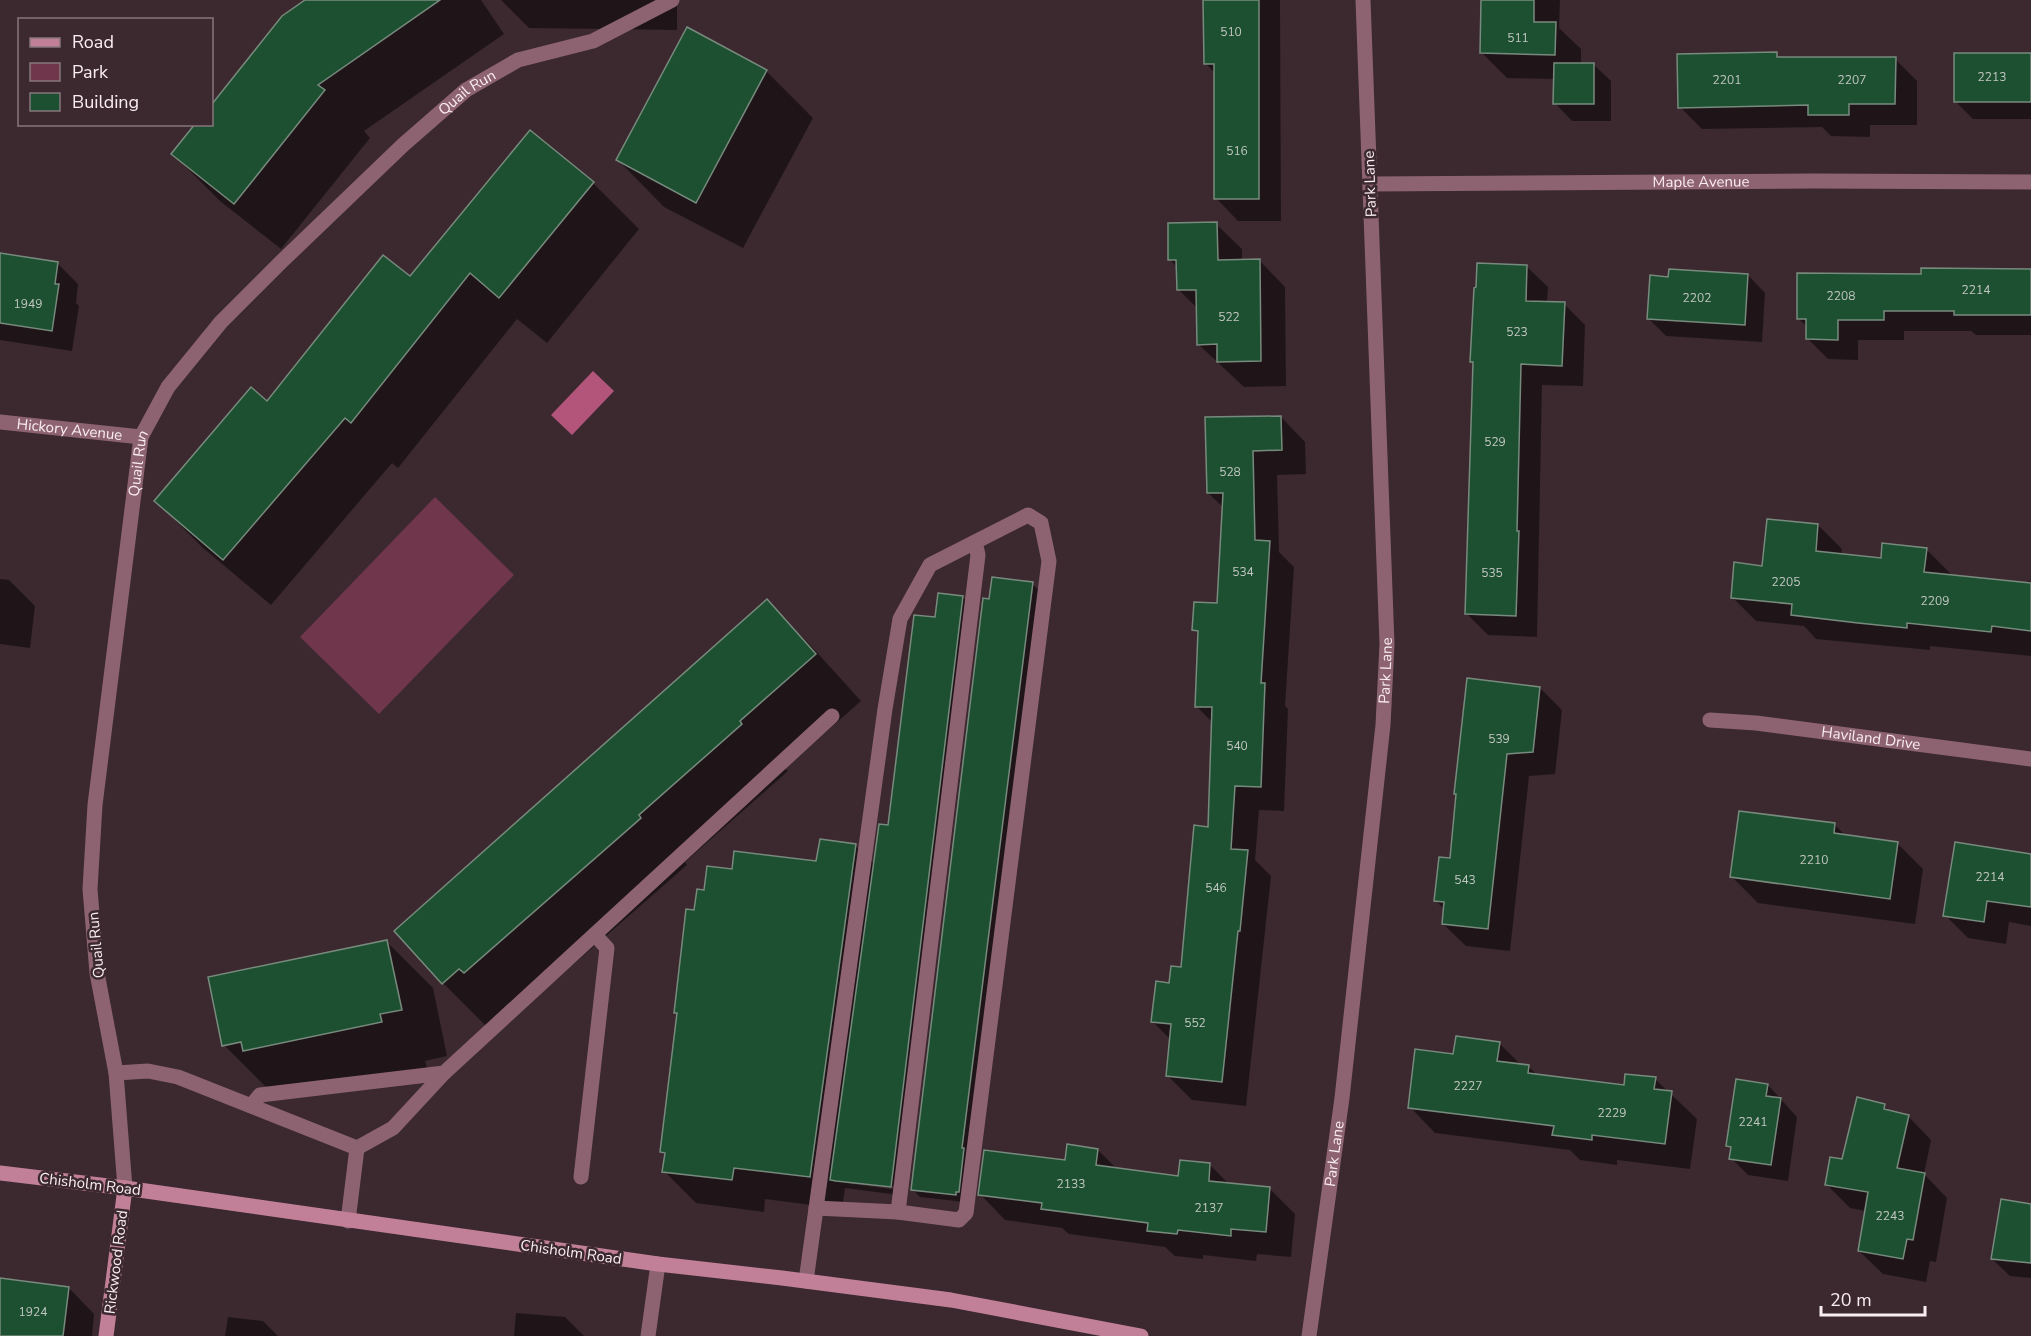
<svg xmlns="http://www.w3.org/2000/svg" width="2031" height="1336" font-family="'Nunito Sans',sans-serif">
	<style>
		.green { fill: #6f364c }
		.water { fill: #b3557b }
		.shadow { fill: #0007; fill-rule: evenodd }
		.building { fill: #1c5031; stroke: #788a7d; stroke-width: 1.5 }
		.lines { fill: none; stroke-linecap: round; stroke-linejoin: round }
		.lane { stroke: #8d6372; stroke-width: 15 }
		.street { stroke: #8d6372; stroke-width: 15 }
		.secondary { stroke: #c28098; stroke-width: 15 }
		.labels { text-anchor: middle; stroke-width: 5; stroke-linejoin: round; paint-order: stroke }
		.number-label { font-size: 12px; fill: #c2c6c1 }
		.street-label { font-size: 15px; fill: #faedf1; stroke: #3b292f }
	</style>
	<rect width="100%" height="100%" fill="#3b292f"/>
	<path class="green" d="M435,497L514,575L379,714L300,637Z"/>
	<path class="water" d="M593,371L614,391L572,435L551,415Z"/>
	<g class="shadow">
		<path d="M308,0H481L504,34L364,131L370,138L281,249L220,201L173,154L212,124V106L283,17Z"/>
		<path d="M501,0H677V30L529,28Z"/>
		<path d="M1205,0H1280L1281,221H1238L1216,198L1215,73L1205,63Z"/>
		<path d="M1483,0H1560L1559,28L1581,49V64H1593L1611,81V121H1572L1555,103V79L1507,78L1481,52Z"/>
		<path d="M2031,53V119H1973L1956,102Z"/>
		<path d="M1776,54L1781,59H1895L1917,81V125H1870V137L1831,136L1822,127L1702,129L1680,107Z"/>
		<path d="M766,71L813,118L743,248L664,207L618,160Z"/>
		<path d="M593,183L639,229L547,343L517,319L398,468L392,463L271,605L202,547L156,501L410,278Z"/>
		<path d="M1216,224L1242,249V261H1260L1285,287L1286,386L1244,387L1198,344V309L1178,289V268L1170,260Z"/>
		<path d="M0,255L57,263L78,284L76,303L79,306L72,351L0,340Z"/>
		<path d="M1526,266L1548,287L1547,303L1564,304L1585,325L1583,386L1542,385L1537,637L1488,635L1467,614L1474,364L1472,362Z"/>
		<path d="M2031,270V335H1976L1971,331H1904V340H1858V360L1828,359L1807,338V327L1799,319L1922,275Z"/>
		<path d="M1748,275L1765,293L1762,342L1666,336L1648,318L1670,278Z"/>
		<path d="M1281,417L1305,442L1306,474L1277,475L1279,552L1294,567L1285,706L1288,709L1284,811L1259,810L1255,860L1271,876L1246,1106L1192,1100L1167,1075L1171,1040L1153,1022L1171,984L1182,969L1210,828L1213,723L1196,706L1199,635L1194,630L1218,604L1224,508L1208,493Z"/>
		<path d="M1818,525L1842,549L1841,555L1882,560L1926,549L1950,573V576L2028,584V581L2031,582V656L1930,646V650L1816,639L1804,626L1756,621L1732,597L1764,568Z"/>
		<path d="M0,579L9,580L35,606L30,648L0,644Z"/>
		<path d="M1032,584L1041,592L964,1202L920,1197L912,1189L990,601Z"/>
		<path d="M963,597L971,606L899,1195L845,1188L842,1209L765,1199L764,1212L696,1203L664,1171L666,1156L661,1152L678,1015L675,1012L696,912L705,891L733,871L818,863L821,840L856,846L875,865L889,827ZM846,1180L899,1187L898,1190L846,1183Z"/>
		<path d="M767,601L813,648L861,701L785,768L788,771L685,862L687,865L511,1019L490,1030L443,983L396,931Z"/>
		<path d="M1540,688L1562,710L1555,774L1529,776L1510,951L1466,946L1443,924L1445,910L1436,901L1451,860Z"/>
		<path d="M1835,825L1846,836L1897,843L1923,869L1915,924L1758,903L1732,877Z"/>
		<path d="M2031,855V926L2009,922L2006,944L1968,938L1945,915Z"/>
		<path d="M386,941L433,988L447,1056L425,1061L427,1068L270,1091L224,1045Z"/>
		<path d="M1499,1043L1521,1065L1528,1066L1537,1075L1625,1086L1655,1079L1697,1119L1690,1169L1617,1160V1165L1580,1160L1570,1150L1435,1133L1410,1107L1455,1056Z"/>
		<path d="M1768,1085L1797,1117L1788,1181L1748,1175L1731,1158L1732,1150L1728,1146Z"/>
		<path d="M1884,1106L1891,1112L1908,1116L1931,1140L1924,1174L1947,1198L1936,1262L1930,1261L1926,1282L1883,1274L1859,1251L1866,1211L1850,1208L1827,1185Z"/>
		<path d="M1098,1150L1117,1169L1180,1177L1209,1164L1229,1184L1269,1188L1295,1214L1291,1257L1257,1254L1256,1261L1203,1255V1259L1175,1256L1165,1247L1069,1234L1062,1228L1005,1220L980,1194Z"/>
		<path d="M2031,1206V1278L2010,1276L1992,1259Z"/>
		<path d="M0,1279L69,1288L94,1314L92,1336H0Z"/>
		<path d="M516,1313L565,1317L584,1336H514Z"/>
		<path d="M228,1317L263,1321L278,1336H225Z"/>
	</g>
	<g class="building">
		<path d="M305,0H440L318,85L325,90L234,204L171,154L195,124H212V104L282,16Z"/>
		<path d="M1203,0H1259V199H1214V64H1204Z"/>
		<path d="M1481,0H1534V22H1556L1555,55L1480,53Z"/>
		<path d="M687,27L767,70L696,203L616,160Z"/>
		<path d="M1777,52V57H1896L1895,104H1849V115H1808V105L1678,108L1677,54Z"/>
		<rect x="1954" y="53" width="77" height="49"/>
		<path d="M1554,63H1594V104H1553Z"/>
		<path d="M530,130L594,182L499,298L470,273L351,423L345,418L223,560L154,501L251,387L267,401L383,255L410,276Z"/>
		<path d="M1217,222L1218,260L1260,259L1261,361L1217,362V344L1197,345L1196,290H1177L1176,260H1168V223Z"/>
		<path d="M0,253L58,262L55,284H59L52,331L0,323Z"/>
		<path d="M1477,263L1527,265L1526,301L1565,302L1562,366L1521,364L1517,531H1519L1516,616L1465,614L1473,362H1470L1474,288L1476,287Z"/>
		<path d="M1921,268L2031,269V315H1954V311H1884V320H1838V340L1806,339V319H1797V273L1921,274Z"/>
		<path d="M1669,269L1748,274L1745,325L1647,319L1650,275L1668,277Z"/>
		<path d="M1281,416L1282,450L1253,451L1255,540L1270,541L1261,683H1265L1261,787L1235,786L1231,849L1248,850L1240,931H1238L1222,1082L1166,1076L1171,1024L1151,1022L1156,981L1169,983L1171,966L1181,967L1194,825L1208,827L1212,707H1195L1198,631L1192,630L1194,602L1217,603L1223,493H1207L1205,417Z"/>
		<path d="M1767,519L1818,524L1816,551L1881,558L1882,543L1927,548L1924,572L2031,583V631L1992,626L1991,632L1907,623V628L1858,623L1791,615L1792,604L1731,598L1734,562L1762,566Z"/>
		<path d="M992,577L1033,582L962,1148H964L959,1192H956V1195L911,1190L983,598L989,599Z"/>
		<path d="M938,593L963,596L891,1187L836,1181L830,1180L879,824L888,825L914,615L935,617Z"/>
		<path d="M767,599L816,654L740,721L742,724L639,815L641,818L464,973L459,969L442,984L394,931Z"/>
		<path d="M1467,678L1540,687L1533,752L1507,754L1488,929L1442,924L1444,902L1434,901L1439,857L1450,858L1456,794H1454Z"/>
		<path d="M1739,811L1835,823L1834,833L1898,842L1890,899L1730,877Z"/>
		<path d="M820,839L856,844L810,1177L734,1168L732,1180L662,1172L665,1153L660,1152L677,1013H674L686,909L694,910L697,889L704,890L707,866L732,869L734,851L816,861Z"/>
		<path d="M1955,842L2031,854V907L1987,901L1984,922L1943,916Z"/>
		<path d="M387,940L402,1010L380,1014L382,1022L243,1051L241,1042L222,1046L208,977Z"/>
		<path d="M1456,1036L1500,1042L1497,1061L1529,1065L1528,1073L1624,1085L1625,1074L1656,1077L1654,1089L1672,1091L1665,1144L1592,1135V1140L1552,1135L1554,1126L1408,1108L1415,1049L1453,1054Z"/>
		<path d="M1736,1079L1768,1084L1766,1096L1781,1098L1771,1165L1729,1159L1731,1147L1726,1146Z"/>
		<path d="M1857,1097L1885,1104L1884,1109L1909,1115L1897,1168L1925,1173L1913,1240L1907,1239L1903,1259L1858,1251L1868,1192L1825,1185L1830,1157L1842,1159Z"/>
		<path d="M1067,1144L1098,1149L1096,1165L1178,1176L1180,1160L1210,1163L1209,1181L1270,1187L1266,1232L1231,1229V1236L1178,1230L1177,1234L1147,1231L1148,1223L1041,1209L1042,1203L978,1195L984,1150L1065,1160Z"/>
		<path d="M2001,1199L2031,1204V1263L1991,1259Z"/>
		<path d="M0,1278L69,1287L63,1336H0Z"/>
	</g>
	<g class="lines">
		<g class="lane">
			<path d="M116,1073L148,1071L178,1077L357,1148L348,1221"/>
			<path d="M251,1106L260,1095L444,1073L832,716"/>
			<path d="M357,1148L393,1128L444,1073"/>
			<path d="M581,1177L607,948L595,935"/>
			<path d="M816,1208L898,1212L978,555L975,542"/>
			<path d="M806,1281L885,709L900,619L930,565L1028,515L1041,523L1049,561L966,1213L959,1220L898,1212"/>
		</g>
		<g class="street">
			<path id="s1" d="M1371,184L1815,181L2031,182"/>
			<path id="s2" d="M0,422L141,437"/>
			<path id="s3" d="M1710,720L1756,723L2031,759"/>
			<path id="s4" d="M125,1188L116,1073L97,973L90,889L95,805L141,437L168,387L221,322L280,263L403,145L466,90L518,60L593,41L672,0"/>
			<path d="M648,1336L658,1264"/>
			<path id="s5" d="M1309,1336L1342,1098L1383,725L1387,644L1363,0"/>
		</g>
		<g class="secondary">
			<path d="M0,1173L125,1188L658,1264L782,1278L951,1300L1141,1336"/>
			<path d="M106,1336L125,1188"/>
		</g>
	</g>
	<g class="labels">
		<g class="number-label">
			<text x="1231" y="36">510</text>
			<text x="1518" y="42">511</text>
			<text x="1992" y="81">2213</text>
			<text x="1727" y="84">2201</text>
			<text x="1852" y="84">2207</text>
			<text x="1237" y="155">516</text>
			<text x="1976" y="294">2214</text>
			<text x="1841" y="300">2208</text>
			<text x="1697" y="302">2202</text>
			<text x="28" y="308">1949</text>
			<text x="1229" y="321">522</text>
			<text x="1517" y="336">523</text>
			<text x="1495" y="446">529</text>
			<text x="1230" y="476">528</text>
			<text x="1243" y="576">534</text>
			<text x="1492" y="577">535</text>
			<text x="1786" y="586">2205</text>
			<text x="1935" y="605">2209</text>
			<text x="1499" y="743">539</text>
			<text x="1237" y="750">540</text>
			<text x="1814" y="864">2210</text>
			<text x="1990" y="881">2214</text>
			<text x="1465" y="884">543</text>
			<text x="1216" y="892">546</text>
			<text x="1195" y="1027">552</text>
			<text x="1468" y="1090">2227</text>
			<text x="1612" y="1117">2229</text>
			<text x="1753" y="1126">2241</text>
			<text x="1071" y="1188">2133</text>
			<text x="1209" y="1212">2137</text>
			<text x="1890" y="1220">2243</text>
			<text x="33" y="1316">1924</text>
		</g>
		<g class="street-label">
			<text dy="5" stroke="none"><textPath href="#s4" startOffset="1234">Quail Run</textPath></text>
			<text dy="5" stroke="none"><textPath href="#s1" startOffset="330">Maple Avenue</textPath></text>
			<text transform="translate(1370 184) rotate(-92)" y="5">Park Lane</text>
			<text dy="5" stroke="none"><textPath href="#s2" startOffset="70">Hickory Avenue</textPath></text>
			<text dy="5" stroke="none"><textPath href="#s4" startOffset="730">Quail Run</textPath></text>
			<text dy="5" stroke="none"><textPath href="#s5" startOffset="670">Park Lane</textPath></text>
			<text dy="5" stroke="none"><textPath href="#s3" startOffset="162">Haviland Drive</textPath></text>
			<text transform="translate(96 945) rotate(-95)" y="5">Quail Run</text>
			<text dy="5" stroke="none"><textPath href="#s5" startOffset="184">Park Lane</textPath></text>
			<text transform="translate(90 1184) rotate(7)" y="5">Chisholm Road</text>
			<text transform="translate(571 1252) rotate(8)" y="5">Chisholm Road</text>
			<text transform="translate(116 1262) rotate(-83)" y="5">Rickwood Road</text>
		</g>
	</g>
	<rect x="18" y="18" width="195" height="108" fill="#3b292f" stroke="#87777d" stroke-width="1.5"/>
	<rect x="30" y="38" width="30" height="9" fill="#c28098" stroke="#87777d" stroke-width="1.5"/>
	<text x="72" y="48" font-size="18" fill="#faedf1">Road</text>
	<rect x="30" y="63" width="30" height="18" fill="#6f364c" stroke="#87777d" stroke-width="1.5"/>
	<text x="72" y="78" font-size="18" fill="#faedf1">Park</text>
	<rect x="30" y="93" width="30" height="18" fill="#1c5031" stroke="#87777d" stroke-width="1.5"/>
	<text x="72" y="108" font-size="18" fill="#faedf1">Building</text>
	<path d="M1821 1306v9h104v-9" fill="none" stroke="#faedf1" stroke-width="3"/>
	<text x="1830" y="1306" font-size="18" fill="#faedf1" stroke="#3b292f" stroke-width="4.5" paint-order="stroke">20 m</text>
</svg>
